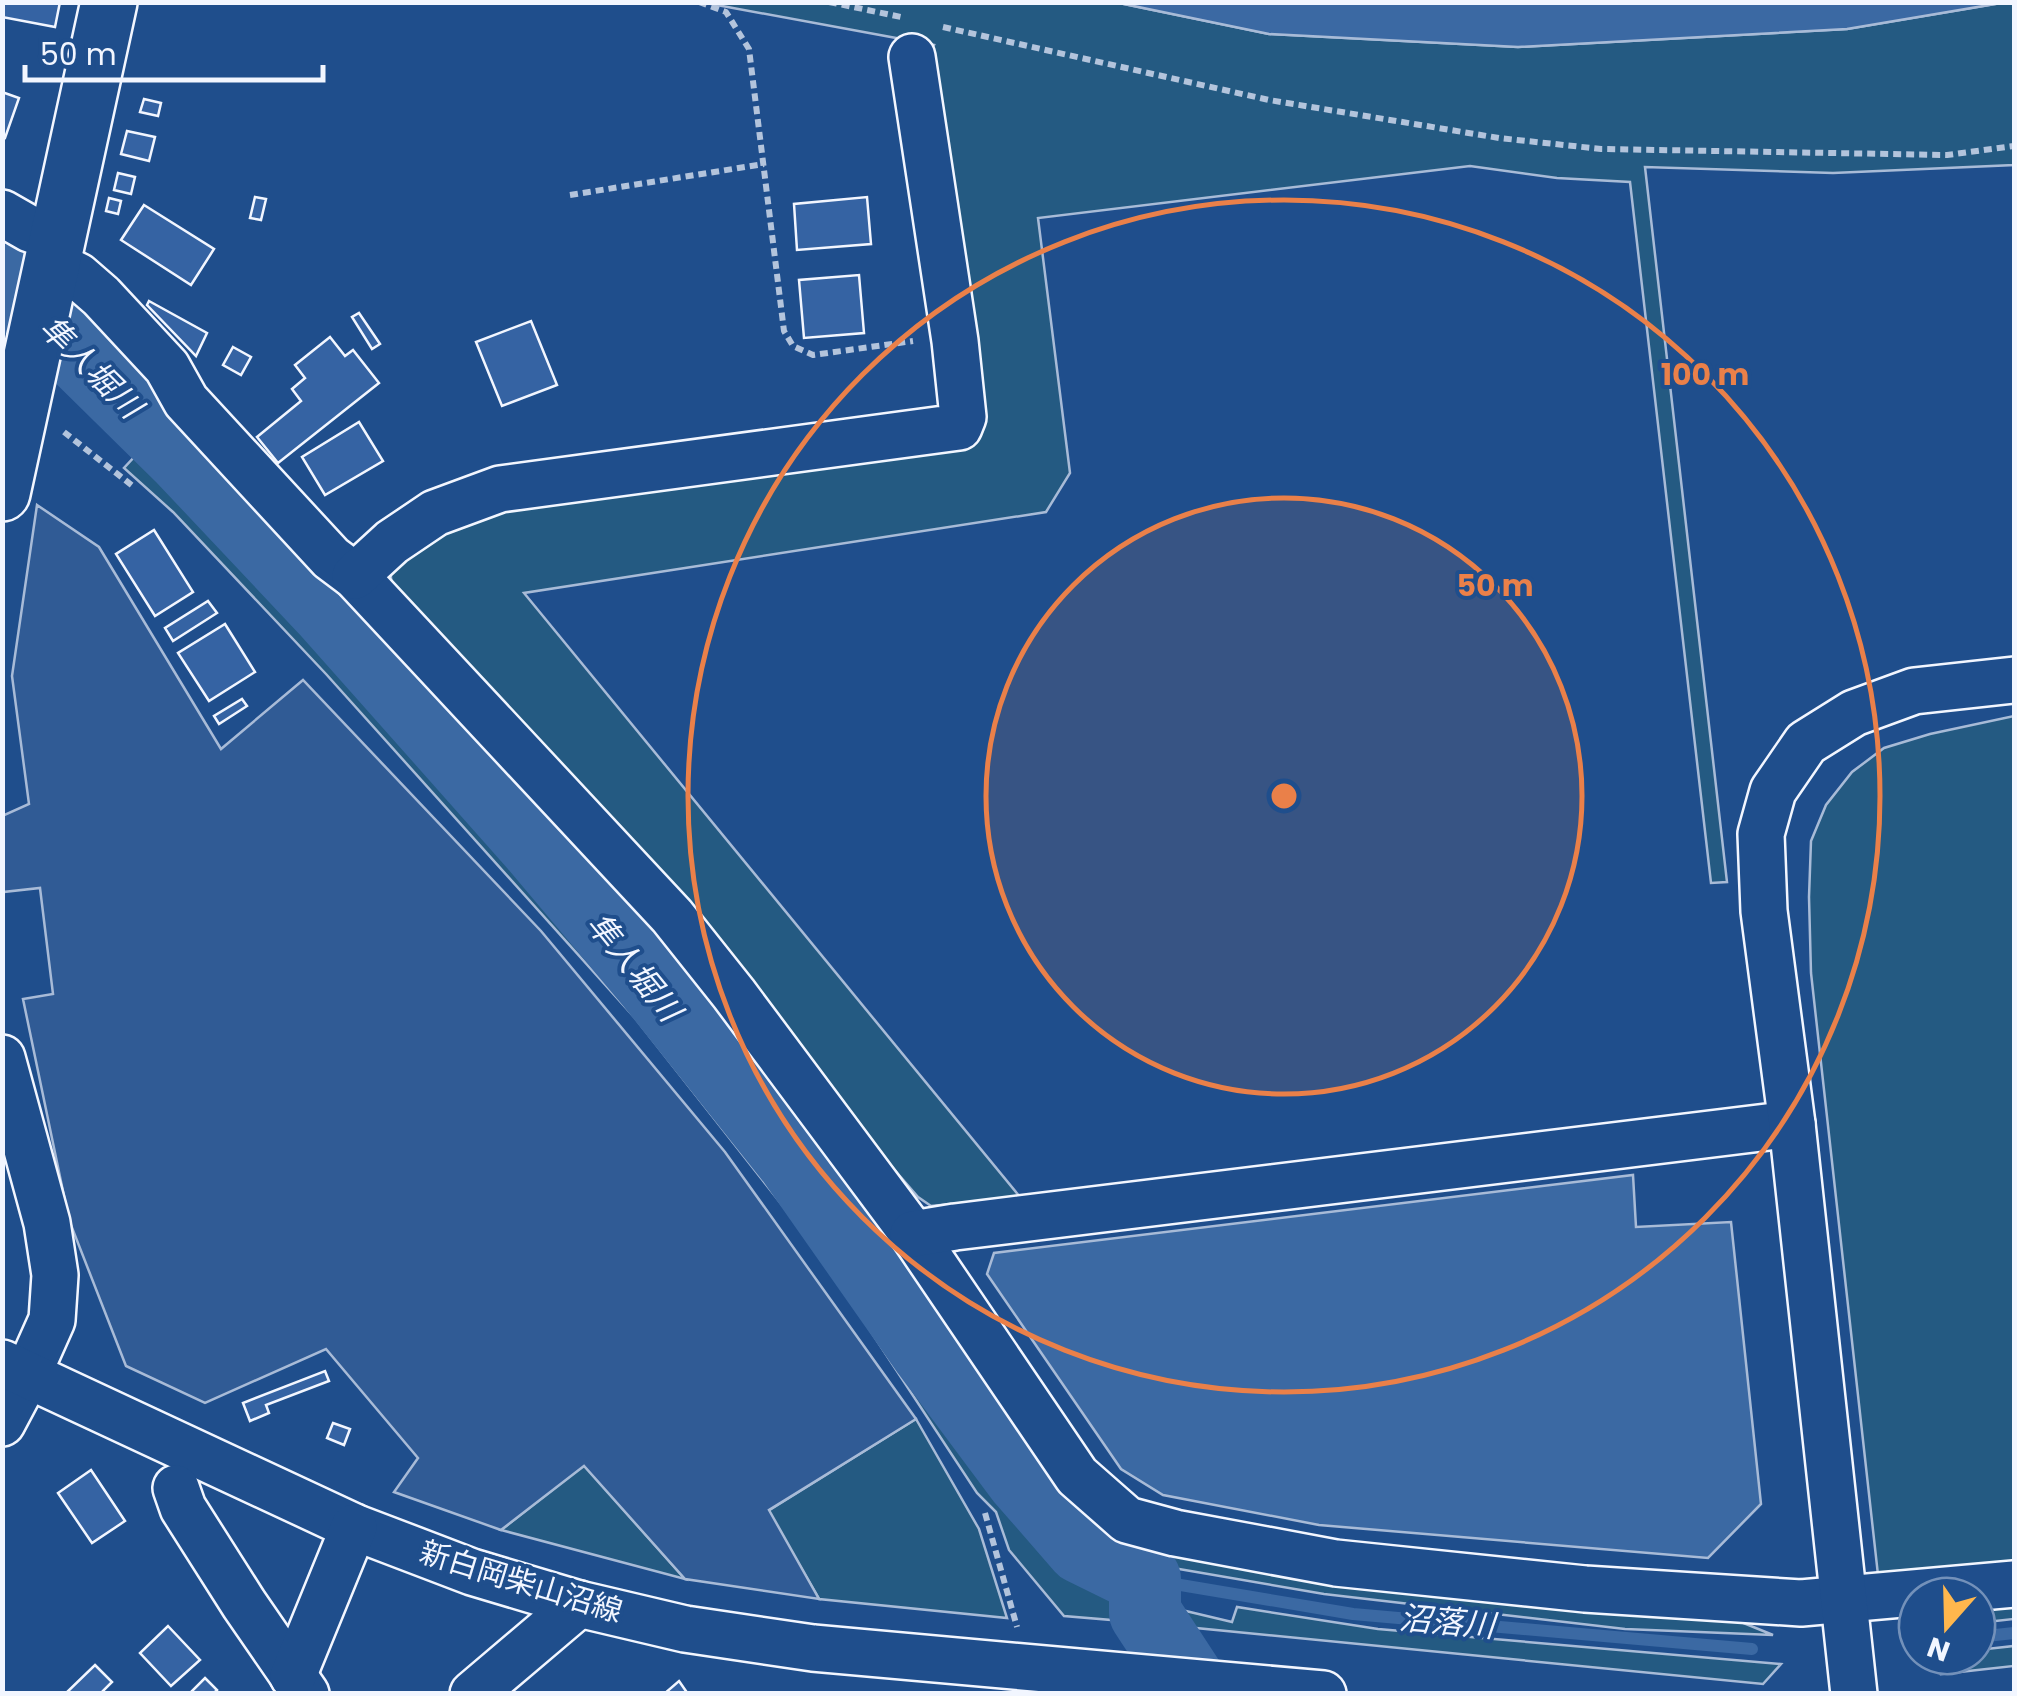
<svg xmlns="http://www.w3.org/2000/svg" width="2017" height="1696" font-family="Poppins,'Noto Sans JP',sans-serif">
	<style>
		.green { fill: #245a82; stroke: #a8bbd7; stroke-width: 2.5 }
		.parking { fill: #305b95; stroke: #a8bbd7; stroke-width: 2.5 }
		.water { fill: #3b69a3; stroke: #a8bbd7; stroke-width: 2.5 }
		.lines { fill: none; stroke-linecap: round; stroke-linejoin: round }
		.stream { stroke: #3b69a3; stroke-width: 12 }
		.river { stroke: #3b69a3; stroke-width: 72 }
		.building { fill: #3563a3; stroke: #f2f6ff; stroke-width: 2.5 }
		.minor-casing { stroke: #f2f6ff; stroke-width: 50 }
		.major-casing { stroke: #f2f6ff; stroke-width: 60 }
		.path { stroke: #b3c4dc; stroke-width: 6; stroke-dasharray: 8 5; stroke-linecap: butt }
		.minor { stroke: #1f4e8c; stroke-width: 45 }
		.major { stroke: #1f4e8c; stroke-width: 55 }
		.ring { fill: none; stroke: #ea8049; stroke-width: 5 }
		.labels { text-anchor: middle; stroke-width: 8; stroke-linejoin: round; paint-order: stroke }
		.street-label { font-size: 30px; fill: #f2f6ff; stroke: #1f4e8c }
		.water-label { font-size: 32px; font-style: italic; fill: #f2f6ff; stroke: #1f4e8c }
		.centre { fill: #ea8049; stroke: #1f4e8c; stroke-width: 5 }
		.ring-label { font-size: 30px; text-anchor: middle; font-weight: bold; fill: #ea8049; stroke: #1f4e8c; stroke-width: 8; stroke-linejoin: round; paint-order: stroke }
	</style>
	<rect width="100%" height="100%" fill="#1f4e8c"/>
	<g class="green">
		<path d="M706,3H1119L1269,34L1518,47L1847,29L2001,3H2014V165L1833,173L1645,167L1727,882L1711,883L1630,182L1557,178L1470,166L1038,218L1070,473L1046,512L524,593L1020,1197L931,1206L918,1197L392,589L390,566L447,533L496,510L974,441L927,60L934,45Z"/>
		<path d="M174,412L644,921L865,1208L1067,1498L1099,1527L1162,1550L1724,1615L1773,1635L1625,1629L1324,1594L1121,1559L1083,1539L948,1371L798,1152L707,1025L556,850L408,689L163,430Z"/>
		<path d="M137,454L206,522L523,853L619,960L681,1035L747,1129L787,1180L856,1283L895,1346L948,1411L999,1491L1076,1565L1126,1582L1136,1622L1064,1616L1009,1550L996,1512L977,1493L816,1248L635,1018L326,674L173,512L124,468Z"/>
		<path d="M2014,716V1564L1878,1575L1811,973L1809,897L1811,841L1826,805L1852,772L1884,748L1930,734Z"/>
		<path d="M916,1419L979,1529L1007,1618L819,1599L768,1511Z"/>
		<path d="M584,1465L685,1579L501,1530Z"/>
		<path d="M2014,1600V1619L1977,1623V1603Z"/>
		<path d="M1169,1607L1232,1622L1237,1607L1378,1629L1781,1664L1763,1684L1176,1626Z"/>
		<path d="M2014,1646V1666L1941,1674L1939,1656H1977V1650Z"/>
	</g>
	<path class="parking" d="M37,505L99,547L221,749L303,680L541,931L725,1152L916,1419L769,1510L819,1599L685,1579L584,1466L501,1530L394,1492L418,1458L326,1349L205,1403L126,1366L69,1220L23,999L53,994L40,888L3,892L2,816L29,804L12,676Z"/>
	<g class="water">
		<path d="M1119,3V2L2001,3L1847,29L1518,47L1269,34Z"/>
		<path d="M1633,1175L1636,1227L1731,1222L1761,1504L1708,1558L1319,1525L1163,1495L1121,1469L987,1274L994,1253Z"/>
	</g>
	<g class="lines">
		<g class="stream">
			<path d="M1145,1579L1353,1614L1752,1649"/>
			<path d="M1977,1637L2014,1633"/>
		</g>
		<path class="river" d="M2,280L182,457L328,612L534,844L651,983L793,1161L927,1352L1021,1478L1082,1548L1145,1579V1613L1198,1694"/>
	</g>
	<g class="building">
		<path d="M2,2H60L55,27L2,17Z"/>
		<path d="M2,92L19,98L5,138L2,137Z"/>
		<path d="M144,99L161,103L158,116L140,112Z"/>
		<path d="M127,131L155,137L149,161L121,154Z"/>
		<path d="M118,173L135,177L131,194L114,190Z"/>
		<path d="M255,197L266,199L261,220L250,218Z"/>
		<path d="M867,197L871,244L797,250L794,204Z"/>
		<path d="M109,198L121,201L118,214L106,211Z"/>
		<path d="M144,205L214,249L191,285L121,240Z"/>
		<path d="M859,275L864,333L804,338L799,280Z"/>
		<path d="M149,301L207,333L196,356L147,305Z"/>
		<path d="M359,313L380,344L372,349L352,317Z"/>
		<path d="M531,321L557,385L502,406L476,342Z"/>
		<path d="M330,337L345,356L353,350L379,383L278,463L257,437L301,401L292,389L305,378L295,365Z"/>
		<path d="M233,347L251,357L241,375L223,365Z"/>
		<path d="M359,422L383,461L325,495L302,457Z"/>
		<path d="M154,530L193,592L155,616L116,554Z"/>
		<path d="M208,601L217,613L173,641L165,628Z"/>
		<path d="M225,624L255,672L209,701L178,653Z"/>
		<path d="M242,699L247,706L219,724L214,716Z"/>
		<path d="M325,1371L329,1381L266,1405L269,1413L250,1421L243,1403Z"/>
		<path d="M333,1423L350,1429L344,1445L327,1438Z"/>
		<path d="M91,1470L125,1521L92,1543L58,1493Z"/>
		<path d="M168,1626L200,1660L171,1686L140,1653Z"/>
		<path d="M95,1665L112,1682L100,1694H65Z"/>
		<path d="M205,1678L217,1690L213,1694H189Z"/>
		<path d="M679,1681L688,1694H664Z"/>
	</g>
	<g class="lines">
		<defs>
			<g id="minor">
				<path d="M2,213L30,229L56,238"/>
				<path d="M51,263L78,276L101,296L167,367L186,401L331,558L355,576L672,916L734,994L913,1234L1077,1476L1127,1520L1175,1533L1336,1563L1585,1589L1801,1603L2014,1584"/>
				<path d="M355,576L392,542L435,513L500,489L959,427L963,417L955,341L912,57"/>
				<path d="M2,1058L47,1223L55,1275L52,1320L27,1376L2,1423"/>
				<path d="M913,1234L955,1227L1792,1124"/>
				<path d="M2,1363L354,1527L472,1572L579,1604L685,1629L813,1648L1323,1694"/>
				<path d="M176,1488L183,1508L244,1604L306,1694"/>
				<path d="M293,1676L354,1527"/>
				<path d="M473,1694L579,1604"/>
				<path d="M1854,1694L1792,1124L1764,911L1761,834L1773,791L1806,743L1854,713L1914,691L2014,680"/>
			</g>
			<path id="major" d="M2,493L109,2"/>
		</defs>
		<use href="#minor" class="minor-casing"/>
		<use href="#major" class="major-casing"/>
		<g class="path">
			<path d="M699,2L726,12L749,49L784,331L793,346L813,355L913,341"/>
			<path d="M829,2L901,17"/>
			<path d="M943,27L1269,100L1499,138L1601,149L1947,155L2014,146"/>
			<path d="M570,195L764,164"/>
			<path d="M64,432L134,487"/>
			<path d="M985,1513L1017,1627"/>
		</g>
		<use href="#minor" class="minor"/>
		<use href="#major" class="major"/>
	</g>
	<circle cx="1284" cy="796" r="298" fill="#ea8049" fill-opacity=".12"/>
	<g class="ring">
		<circle cx="1284" cy="796" r="298"/>
		<circle cx="1284" cy="796" r="596"/>
	</g>
	<g class="labels">
		<g class="street-label">
			<text transform="translate(521 1582) rotate(17)" y="10">新白岡柴山沼線</text>
		</g>
		<g class="water-label">
			<text transform="translate(91 367) rotate(45)" y="11">隼人堀川</text>
			<text transform="translate(634 967) rotate(51)" y="11">隼人堀川</text>
			<text transform="translate(1447 1622) rotate(5)" y="11">沼落川</text>
		</g>
	</g>
	<circle cx="1284" cy="796" r="15" class="centre"/>
	<g class="ring-label">
		<text x="1705" y="385">100 m</text>
		<text x="1495" y="596">50 m</text>
	</g>
	<rect width="2017" height="1696" fill="none" stroke="#f2f6ff" stroke-width="10"/>
	<g transform="translate(1947 1626) rotate(200)"><circle r="48" fill="#1f4e8c" stroke="#7391ba" stroke-width="2.5"/>
	<path d="M0-8L18 38L0 25L-18 38Z" fill="#ffb74d"/>
	<text y="-15" font-size="28" font-weight="bold" text-anchor="middle" fill="#f2f6ff">N</text>
	</g>
	<path d="M25 65v15h298v-15" fill="none" stroke="#f2f6ff" stroke-width="5"/>
	<text x="40" y="65" font-size="30" fill="#f2f6ff" stroke="#1f4e8c" stroke-width="8" paint-order="stroke">50 m</text>
</svg>
